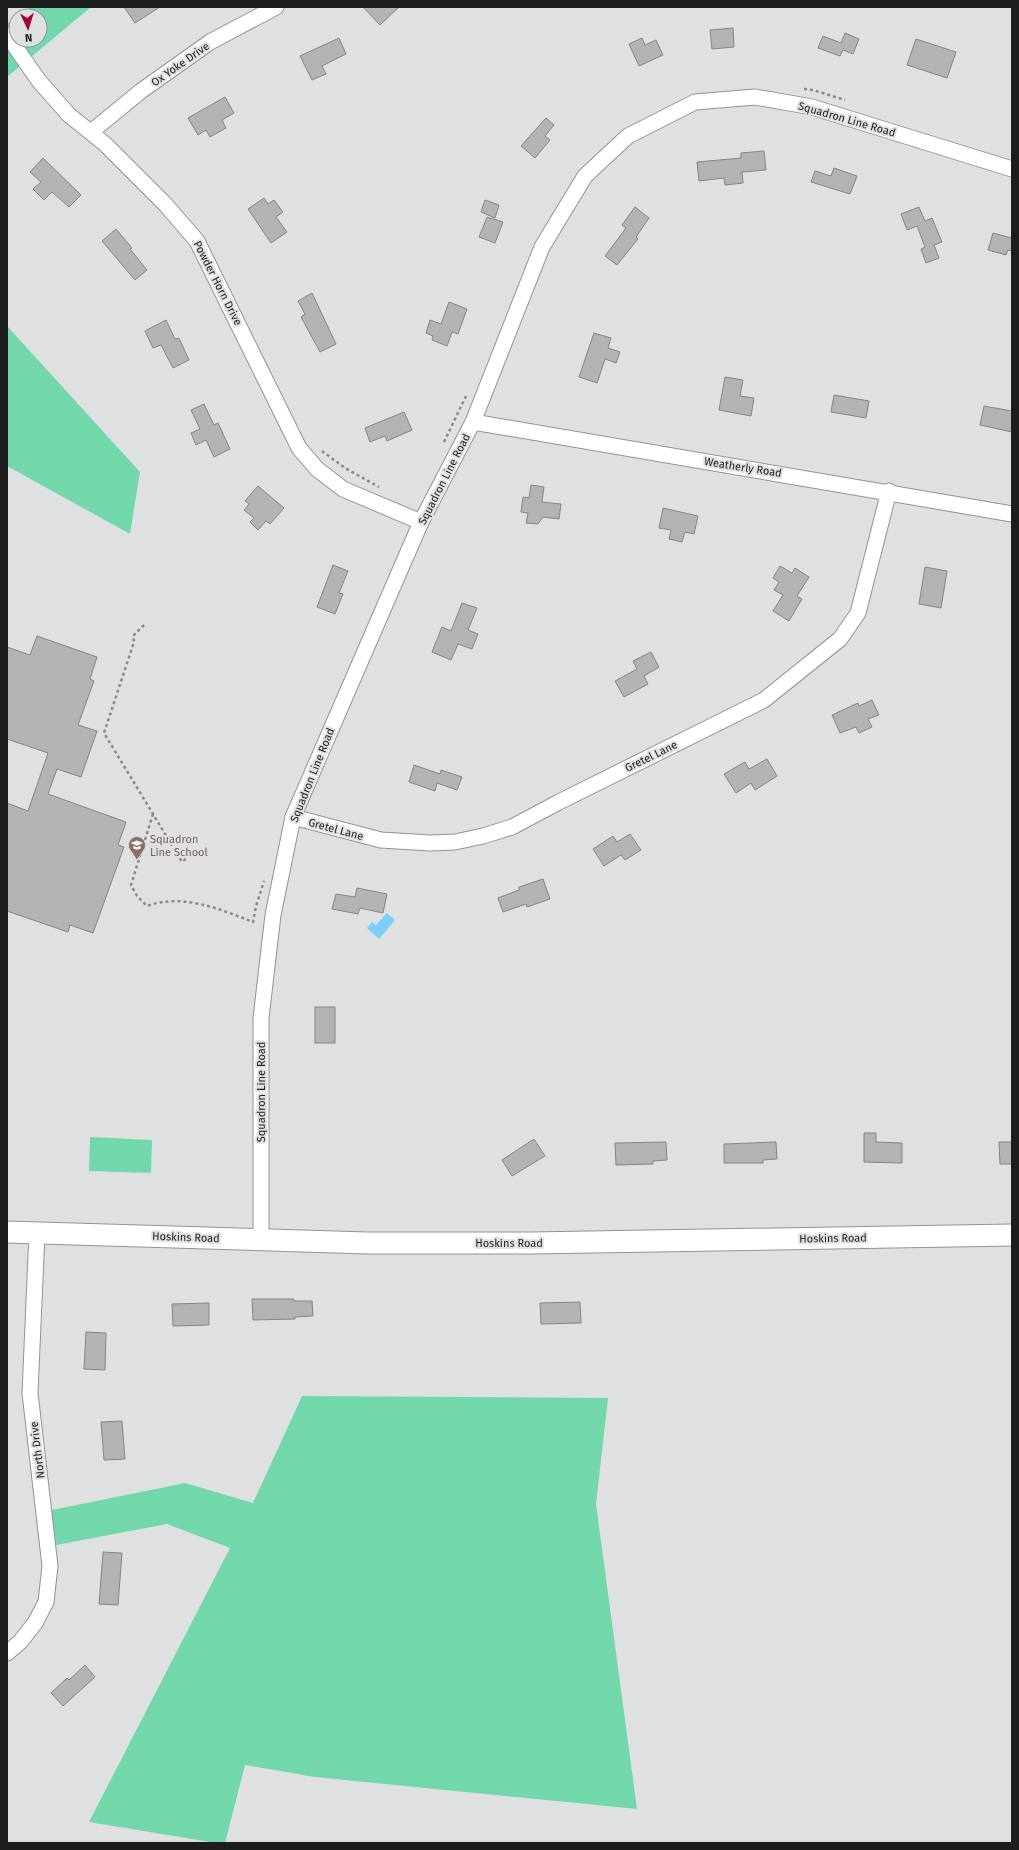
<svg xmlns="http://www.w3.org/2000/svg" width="1019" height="1850" font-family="'Fira Sans',sans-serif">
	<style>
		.green { fill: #73d7ac }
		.water { fill: #7fcdf9 }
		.building { fill: #b5b2b3; stroke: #868485 }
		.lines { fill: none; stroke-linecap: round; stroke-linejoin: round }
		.street-casing { stroke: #919394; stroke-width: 17 }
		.secondary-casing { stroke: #919394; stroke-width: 23 }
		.path { stroke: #898a8b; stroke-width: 2.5; stroke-dasharray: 3 3; stroke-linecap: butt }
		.street { stroke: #fff; stroke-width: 15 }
		.secondary { stroke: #fff; stroke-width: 21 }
		.labels { text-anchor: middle; stroke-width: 4; stroke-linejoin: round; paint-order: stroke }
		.street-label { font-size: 11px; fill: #1c1d1d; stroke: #dfe0e2 }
		.education-label { font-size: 11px; fill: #785e54; stroke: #dfe0e2; text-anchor: start }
	</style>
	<rect width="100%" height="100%" fill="#dfe0e2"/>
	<g class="green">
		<path d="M31,7H91L7,77V24L16,18V40H40V16H20Z"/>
		<path d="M7,326L140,472L130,534L7,466Z"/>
		<path d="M90,1137L152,1140L151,1173L89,1171Z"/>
		<path d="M302,1396L608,1398L596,1504L637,1809L315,1777L245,1765L225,1843H216L89,1822L230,1548L167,1524L51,1546L47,1511L185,1483L253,1503Z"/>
	</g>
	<path class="water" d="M387,913L395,920L379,939L367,928L372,922L376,925Z"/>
	<g class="building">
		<path d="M124,7H160L135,23Z"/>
		<path d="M363,7H399L380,25Z"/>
		<path d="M733,28L734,47L712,49L710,30Z"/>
		<path d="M845,33L859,39L853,54L843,50L840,56L818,48L823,36L841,43Z"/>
		<path d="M339,38L346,54L322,66L326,74L312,80L300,56Z"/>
		<path d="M642,38L645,45L656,40L663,55L639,66L629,44Z"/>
		<path d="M916,39L956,52L947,78L907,65Z"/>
		<path d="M225,97L234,113L222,120L226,128L210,137L206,130L198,135L188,118Z"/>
		<path d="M546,118L554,125L545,136L550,140L535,158L521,146Z"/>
		<path d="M764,151L766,170L742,172L743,183L725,185L724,178L699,181L697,162L741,158V153Z"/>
		<path d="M43,158L81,195L69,207L52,192L44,200L33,189L41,182L30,172Z"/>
		<path d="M834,168L857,176L850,194L811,182L815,171L831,176Z"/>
		<path d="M264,198L268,204L274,200L283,212L276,217L287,232L271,243L248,209Z"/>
		<path d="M485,200L499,205L495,218L481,212Z"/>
		<path d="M635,207L649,218L636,237L638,239L617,265L605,256L626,228L622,225Z"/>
		<path d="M919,207L925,221L932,218L942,242L934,245L939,258L926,263L921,249L925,247L917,226L907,230L901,214Z"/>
		<path d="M487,217L503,222L495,243L479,237Z"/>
		<path d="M116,229L132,248L130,249L147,270L135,280L102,241Z"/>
		<path d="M993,233L1012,238V251L1008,250L1006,255L988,250Z"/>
		<path d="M312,293L336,344L320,352L301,317L305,314L298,301Z"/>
		<path d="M449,302L467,309L458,334L452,332L447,346L432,340L433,336L426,333L430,320L441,324Z"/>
		<path d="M166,320L175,339L179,338L189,360L173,368L161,345L153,348L145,331Z"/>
		<path d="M594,333L611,338L608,348L620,352L616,363L605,359L597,383L579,377Z"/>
		<path d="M725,377L743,380L740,396L754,398L751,416L719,410Z"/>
		<path d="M834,395L869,401L866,418L831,412Z"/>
		<path d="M204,404L214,425L218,423L230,449L214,457L206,440L196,445L191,433L200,429L191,410Z"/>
		<path d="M984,406L1012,411V432L980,425Z"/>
		<path d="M404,412L412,430L387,441L385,436L370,442L365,428Z"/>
		<path d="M531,485L544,487L542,502L561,504L559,519L543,517L538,524L526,523L528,513L521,512L523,497L529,498Z"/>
		<path d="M258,486L284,508L270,524L266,521L258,530L250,522L254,518L244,510L249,504L245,501Z"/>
		<path d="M663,508L698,516L694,534L685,532L682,542L669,539L671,530L659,528Z"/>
		<path d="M333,565L348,571L339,593L343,594L335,614L317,607Z"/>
		<path d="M780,566L792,573L795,568L809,577L797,596L802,599L789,621L773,611L783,595L774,590L779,582L773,578Z"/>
		<path d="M925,567L947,571L941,608L919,604Z"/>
		<path d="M462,603L477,608L468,630L478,634L472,649L458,644L451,660L432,652L442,627L451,631Z"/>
		<path d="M37,636L97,657L90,679L94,681L78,725L97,731L81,777L57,769L48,794L126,822L118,845L124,847L93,933L70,925L68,932L7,911V803L28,811L48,753L7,739V647L30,655Z"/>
		<path d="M651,652L659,667L644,676L648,684L624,697L615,681L637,669L633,661Z"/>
		<path d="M872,700L879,715L868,719L872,727L859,733L856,727L840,733L832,715L858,703L859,706Z"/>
		<path d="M767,759L777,776L755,790L751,783L736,793L724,774L745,762L749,769Z"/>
		<path d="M414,765L440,774L441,770L462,777L457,790L437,783L435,791L409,782Z"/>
		<path d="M630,834L641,850L625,860L621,855L604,866L593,849L613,836L617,842Z"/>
		<path d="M543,879L550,899L527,907L526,904L503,912L498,898L519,890V887Z"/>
		<path d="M357,888L387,894L383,913L360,908L358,914L332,909L336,894L355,897Z"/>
		<rect x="315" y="1007" width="20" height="36"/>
		<path d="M864,1133H876V1142L902,1143V1163L864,1162Z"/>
		<path d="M534,1139L545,1156L512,1176L502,1160Z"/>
		<path d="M666,1142L667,1160L653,1161V1164L616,1165L615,1143Z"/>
		<path d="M776,1142L777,1159L763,1160V1163H724V1144Z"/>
		<path d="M999,1142H1012V1164H1000Z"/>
		<path d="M252,1299H294V1301H312L313,1316L295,1317V1319L253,1320Z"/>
		<path d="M580,1302L581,1323L541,1324L540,1303Z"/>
		<path d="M209,1303V1325L173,1326L172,1304Z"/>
		<path d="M86,1332L106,1333L105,1370L84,1369Z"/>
		<path d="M122,1421L125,1459L104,1460L101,1422Z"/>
		<path d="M103,1552L122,1553L118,1605L99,1604Z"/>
		<path d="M85,1665L95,1677L63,1706L51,1693L67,1678L69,1680Z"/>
	</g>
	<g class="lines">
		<defs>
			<g id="street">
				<path d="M7,35L39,81L69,115L105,144L165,204L197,241L299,448L317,469L343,489L421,522"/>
				<path d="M91,132L141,91L210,42L276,7"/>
				<path d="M473,422L1012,514"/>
				<path d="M293,817L381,840L430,843L455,842L483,836L512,827L559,802L764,700L840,639L858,613L889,491"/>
				<path d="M261,1240V1018L273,915L293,817L421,522L473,422L542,247L585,176L628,136L695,102L755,97L812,107L1012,169"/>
				<path d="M7,1653L20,1642L35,1623L46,1602L50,1566L30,1393L37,1233"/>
			</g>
			<path id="secondary" d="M7,1232L367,1243H531L1012,1235"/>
		</defs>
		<use href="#street" class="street-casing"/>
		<use href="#secondary" class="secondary-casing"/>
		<g class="path">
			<path d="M804,89L813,90L845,100"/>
			<path d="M444,442L467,394"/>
			<path d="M322,451L345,468L379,487"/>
			<path d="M144,625L133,636L134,642L104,733L182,862L189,856"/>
			<path d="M153,814L131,885L137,896L147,906C182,893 220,909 253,922L256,906L264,881"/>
		</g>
		<use href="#street" class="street"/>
		<use href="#secondary" class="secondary"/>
	</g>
	<defs>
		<symbol id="school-pin" viewBox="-11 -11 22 30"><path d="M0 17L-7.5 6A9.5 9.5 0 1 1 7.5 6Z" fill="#8d6e63" stroke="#dfe0e2"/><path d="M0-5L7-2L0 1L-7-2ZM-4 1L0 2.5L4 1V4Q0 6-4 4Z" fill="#fff"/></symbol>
	</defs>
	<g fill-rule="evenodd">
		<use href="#school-pin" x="127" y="835" width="20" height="27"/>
	</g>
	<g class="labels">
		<g class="street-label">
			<text transform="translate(180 64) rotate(-35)" y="4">Ox Yoke Drive</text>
			<text transform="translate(847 119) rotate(16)" y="4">Squadron Line Road</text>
			<text transform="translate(218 283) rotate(63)" y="4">Powder Horn Drive</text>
			<text transform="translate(743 467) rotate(9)" y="4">Weatherly Road</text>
			<text transform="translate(444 479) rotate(-63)" y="4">Squadron Line Road</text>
			<text transform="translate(651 756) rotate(-26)" y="4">Gretel Lane</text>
			<text transform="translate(312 775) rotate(-68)" y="4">Squadron Line Road</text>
			<text transform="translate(336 829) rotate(15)" y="4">Gretel Lane</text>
			<text transform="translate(261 1092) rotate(-90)" y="4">Squadron Line Road</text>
			<text transform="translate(186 1237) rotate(2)" y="4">Hoskins Road</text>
			<text transform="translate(833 1238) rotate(-1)" y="4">Hoskins Road</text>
			<text x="509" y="1247">Hoskins Road</text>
			<text transform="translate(37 1450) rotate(-97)" y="4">North Drive</text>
		</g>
		<g class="education-label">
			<text x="150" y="843">Squadron<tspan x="150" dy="13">Line School</tspan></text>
		</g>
	</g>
	<rect width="1019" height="1850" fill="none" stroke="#1c1d1d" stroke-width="16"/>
	<g transform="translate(28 28) rotate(176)"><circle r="19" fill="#dfe0e2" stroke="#919293"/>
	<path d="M0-3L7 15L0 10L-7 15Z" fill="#a2043b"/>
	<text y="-6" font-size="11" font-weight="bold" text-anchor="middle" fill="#1c1d1d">N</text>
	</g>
</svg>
